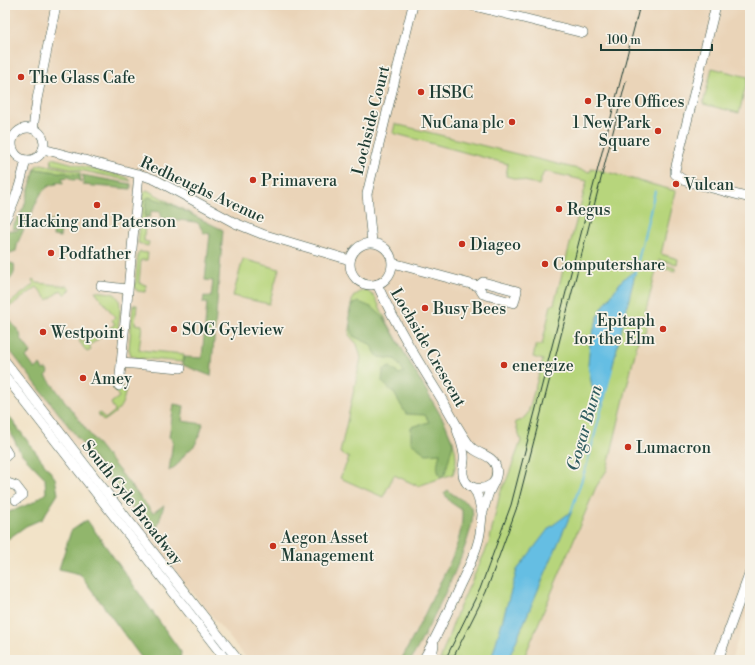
<svg xmlns="http://www.w3.org/2000/svg" width="755" height="665" font-family="'Libre Bodoni',serif">
	<style>
		.built { fill: #ead4b8 }
		.green { fill: #b7d57c; stroke: #6b8958 }
		.forest { fill: #91b66c; stroke: #587a50 }
		.water { fill: #65bee3; stroke: #427e8c }
		.lines { fill: none; stroke-linecap: round; stroke-linejoin: round }
		.stream { stroke: #65bee3; stroke-width: 2 }
		.minor-casing { stroke: #3f564a; stroke-width: 10 }
		.minor { stroke: #fff; stroke-width: 9 }
		.tram { stroke: #1f3d34; stroke-width: 1 }
		.poi-dot { fill: #c8321e; stroke: #f7f3e8; stroke-width: 1.5 }
		.labels { text-anchor: middle; stroke-width: 3.5; stroke-linejoin: round; paint-order: stroke }
		.poi-label { font-size: 16px; fill: #1f3d34; stroke: #f7f3e8; text-anchor: start }
		.street-label { font-size: 16px; fill: #1f3d34; stroke: #f7f3e8 }
		.water-label { font-size: 17px; font-style: italic; fill: #305d60; stroke: #f7f3e8 }
	</style>
	<rect width="100%" height="100%" fill="#f7f3e8"/>
	<filter id="ink" filterUnits="userSpaceOnUse"><feTurbulence type="fractalNoise" baseFrequency=".025" numOctaves="2"/><feDisplacementMap in="SourceGraphic" scale="8" xChannelSelector="R" yChannelSelector="G"/><feConvolveMatrix kernelMatrix="1 2 1 2 8 2 1 2 1" color-interpolation-filters="sRGB"/></filter>
	<filter id="wash" filterUnits="userSpaceOnUse"><feTurbulence type="fractalNoise" baseFrequency=".012" numOctaves="4" result="noise"/><feDisplacementMap in="SourceGraphic" scale="16" xChannelSelector="R" yChannelSelector="G"/><feGaussianBlur stdDeviation="0.9" result="paint"/><feColorMatrix in="noise" values="0 0 0 0 0 0 0 0 0 0 0 0 0 0 0 0 0 1.4 0 .05"/><feComposite in="paint" operator="in"/></filter>
	<g filter="url(#wash)">
		<rect width="100%" height="100%" fill="#f2e3c8"/>
		<path class="built" d="M5,5H750V602L731,660H248L152,543L5,359Z"/>
		<g class="green">
			<path d="M712,68L748,77L739,113L703,104Z"/>
			<path d="M395,124L590,172L592,168L676,191L661,254L678,259L677,264L659,260L658,263L675,268V271L657,267L644,317L648,318L645,333L640,332L607,470L596,487L523,660H440L457,613L489,543L500,493L507,479L521,441L515,422L522,420L528,413L543,360L533,357L536,345H542L551,305L554,304L587,181L544,171L539,185L506,176L508,164L393,133Z"/>
			<path d="M52,158L81,166L126,177L131,181L51,164Z"/>
			<path d="M41,164L80,172V175L35,169L34,172L36,166Z"/>
			<path d="M147,190L208,223L168,203L146,199L144,241L149,242L148,246L138,243L143,196L144,192Z"/>
			<path d="M140,252L148,253L147,260H141L139,283L146,285L145,292L137,291L135,287L138,254Z"/>
			<path d="M243,259L279,269L269,304L233,296Z"/>
			<path d="M33,279L37,283L68,286L71,289L65,295L61,290L48,300L37,287L8,308L10,303L34,284L32,280Z"/>
			<path d="M95,291C101,292 109,292 114,294C125,299 118,324 117,334L113,328L89,346L91,350L87,352L79,341L81,339L84,343L97,333L102,334L115,324L112,320L115,317Z"/>
			<path d="M361,291H367L375,297L385,318L453,441C456,454 458,461 453,474L418,486L394,475L383,497L340,478L349,458L340,453L361,358L357,344L349,335L351,322L349,313L353,297Z"/>
			<path d="M133,305H137L135,324L142,325L139,350L184,354L183,362L138,358L131,355L129,349Z"/>
			<path d="M114,386L126,388C123,407 119,411 104,421L98,414L100,413L105,419L115,411L111,403L119,397L115,391Z"/>
		</g>
		<g class="forest">
			<path d="M35,169L80,175L81,182L77,179L73,180L68,177L62,178L63,183L57,182V184C38,185 34,211 27,226L13,229L12,228L24,207Z"/>
			<path d="M82,175L131,184V189L83,185L84,179Z"/>
			<path d="M149,197L168,203L223,230L211,376L183,365L184,357L202,358L207,303H203L204,296L211,297L213,281L205,280L210,234L204,233L198,223L195,222L161,218V212L151,211L150,217H145L146,199Z"/>
			<path d="M50,221H55L61,227L60,237L53,236L54,231L45,230L46,225Z"/>
			<path d="M22,228L24,229L18,242L16,251L7,254L6,262L14,264C16,274 12,278 5,284V235L9,230L15,231Z"/>
			<path d="M7,299L10,303L5,314L20,333L21,339L31,352L26,357L35,369L40,365L43,370L46,369L49,373L46,376L88,432L153,513L164,505L155,535L146,526L5,344V300Z"/>
			<path d="M359,302L373,308L384,318L445,423L453,443L445,474L441,477C435,469 438,462 440,453L426,454L411,443V427L429,422L425,415L406,414L394,393L382,382L383,370L390,367L399,374L404,372L395,359L378,357L370,344L353,336L349,316L353,304Z"/>
			<path d="M174,404L184,406L182,421L203,424L200,434L195,445L185,454L177,465L169,471L173,440L169,437Z"/>
			<path d="M5,411L55,478L58,494L42,519L26,526L5,541V515L9,512L32,503L46,493L45,478L20,452L11,433L5,425Z"/>
			<path d="M448,490C454,497 469,502 472,509C480,531 424,636 411,660H401C412,640 422,620 432,599C445,571 464,542 462,510L450,502L444,493Z"/>
			<path d="M87,520L181,652L180,660H143L80,574L59,569L71,531Z"/>
		</g>
		<g class="water">
			<path d="M636,270L603,406L592,387L588,365L590,341L600,311L622,280Z"/>
			<path d="M572,511L508,660H491L517,570L549,528Z"/>
		</g>
		<g class="lines">
			<g class="stream">
				<path d="M635,273L655,191"/>
				<path d="M571,512L587,464L612,369"/>
			</g>
		</g>
	</g>
	<g filter="url(#ink)">
		<g class="lines">
			<defs>
				<g id="minor">
					<path d="M470,5L583,33"/>
					<path d="M716,5L675,170V174L685,181L750,198"/>
					<circle cx="28" cy="144" r="16"/>
					<path d="M33,129L37,99L56,5"/>
					<path d="M43,149L145,176L156,180L235,223L262,234L350,260"/>
					<path d="M5,220C16,201 21,181 26,160"/>
					<path d="M372,242L367,194L413,5"/>
					<circle cx="371" cy="264" r="21"/>
					<path d="M393,263L478,286L483,282L517,291L514,303L483,294L478,286"/>
					<path d="M377,284C395,324 418,361 441,398C451,414 459,432 471,447C479,455 493,455 496,467C499,477 491,486 488,495C486,502 484,509 482,515C481,524 481,533 478,542C474,558 466,572 459,587C448,612 437,637 423,660"/>
					<path d="M101,286L127,289"/>
					<path d="M5,361L96,479L238,660"/>
					<path d="M121,363L181,368"/>
					<path d="M5,376L226,660"/>
					<path d="M119,386L139,174"/>
					<path d="M457,430C460,438 463,447 464,455C465,461 462,467 463,474C465,489 481,492 492,484"/>
					<path d="M5,449L8,454L5,457"/>
					<path d="M5,482L16,486L23,495L16,500"/>
					<path d="M473,488L477,494L482,513"/>
					<path d="M431,660L434,645"/>
					<path d="M718,660L750,572"/>
				</g>
			</defs>
			<use href="#minor" class="minor-casing"/>
			<use href="#minor" class="minor"/>
			<g class="tram">
				<path d="M445,660L480,589L511,505L640,5"/>
				<path d="M452,660L486,592L517,507L626,81"/>
			</g>
		</g>
	</g>
	<g class="poi-dot">
		<circle cx="21" cy="77" r="4"/>
		<circle cx="421" cy="92" r="4"/>
		<circle cx="588" cy="101" r="4"/>
		<circle cx="512" cy="122" r="4"/>
		<circle cx="658" cy="131" r="4"/>
		<circle cx="253" cy="180" r="4"/>
		<circle cx="676" cy="184" r="4"/>
		<circle cx="97" cy="205" r="4"/>
		<circle cx="559" cy="209" r="4"/>
		<circle cx="462" cy="244" r="4"/>
		<circle cx="51" cy="253" r="4"/>
		<circle cx="545" cy="264" r="4"/>
		<circle cx="425" cy="308" r="4"/>
		<circle cx="174" cy="329" r="4"/>
		<circle cx="663" cy="329" r="4"/>
		<circle cx="43" cy="332" r="4"/>
		<circle cx="504" cy="365" r="4"/>
		<circle cx="83" cy="378" r="4"/>
		<circle cx="628" cy="447" r="4"/>
		<circle cx="273" cy="546" r="4"/>
	</g>
	<g class="labels">
		<g class="poi-label">
			<text x="29" y="83">The Glass Cafe</text>
			<text x="429" y="98">HSBC</text>
			<text x="596" y="107">Pure Offices</text>
			<text x="504" y="128" text-anchor="end">NuCana plc</text>
			<text x="650" y="128" text-anchor="end">1 New Park<tspan x="650" dy="18">Square</tspan></text>
			<text x="261" y="186">Primavera</text>
			<text x="684" y="190">Vulcan</text>
			<text x="567" y="215">Regus</text>
			<text x="97" y="227" text-anchor="middle">Hacking and Paterson</text>
			<text x="470" y="250">Diageo</text>
			<text x="59" y="259">Podfather</text>
			<text x="553" y="270">Computershare</text>
			<text x="433" y="314">Busy Bees</text>
			<text x="655" y="326" text-anchor="end">Epitaph<tspan x="655" dy="18">for the Elm</tspan></text>
			<text x="182" y="335">SOG Gyleview</text>
			<text x="51" y="338">Westpoint</text>
			<text x="512" y="371">energize</text>
			<text x="91" y="384">Amey</text>
			<text x="636" y="453">Lumacron</text>
			<text x="281" y="543">Aegon Asset<tspan x="281" dy="18">Management</tspan></text>
		</g>
		<g class="street-label">
			<text transform="translate(370 120) rotate(-76)" y="6">Lochside Court</text>
			<text transform="translate(203 189) rotate(25)" y="6">Redheughs Avenue</text>
			<text transform="translate(429 347) rotate(60)" y="6">Lochside Crescent</text>
			<text transform="translate(133 502) rotate(52)" y="6">South Gyle Broadway</text>
		</g>
		<g class="water-label">
			<text transform="translate(584 428) rotate(-74)" y="6">Gogar Burn</text>
		</g>
	</g>
	<rect width="755" height="665" fill="none" stroke="#f7f3e8" stroke-width="20"/>
	<path d="M601 44v6h111v-6" fill="none" stroke="#1f3d34" stroke-width="2"/>
	<text x="607" y="44" font-size="12" fill="#1f3d34" stroke="#f7f3e8" stroke-width="3" paint-order="stroke">100 m</text>
</svg>
